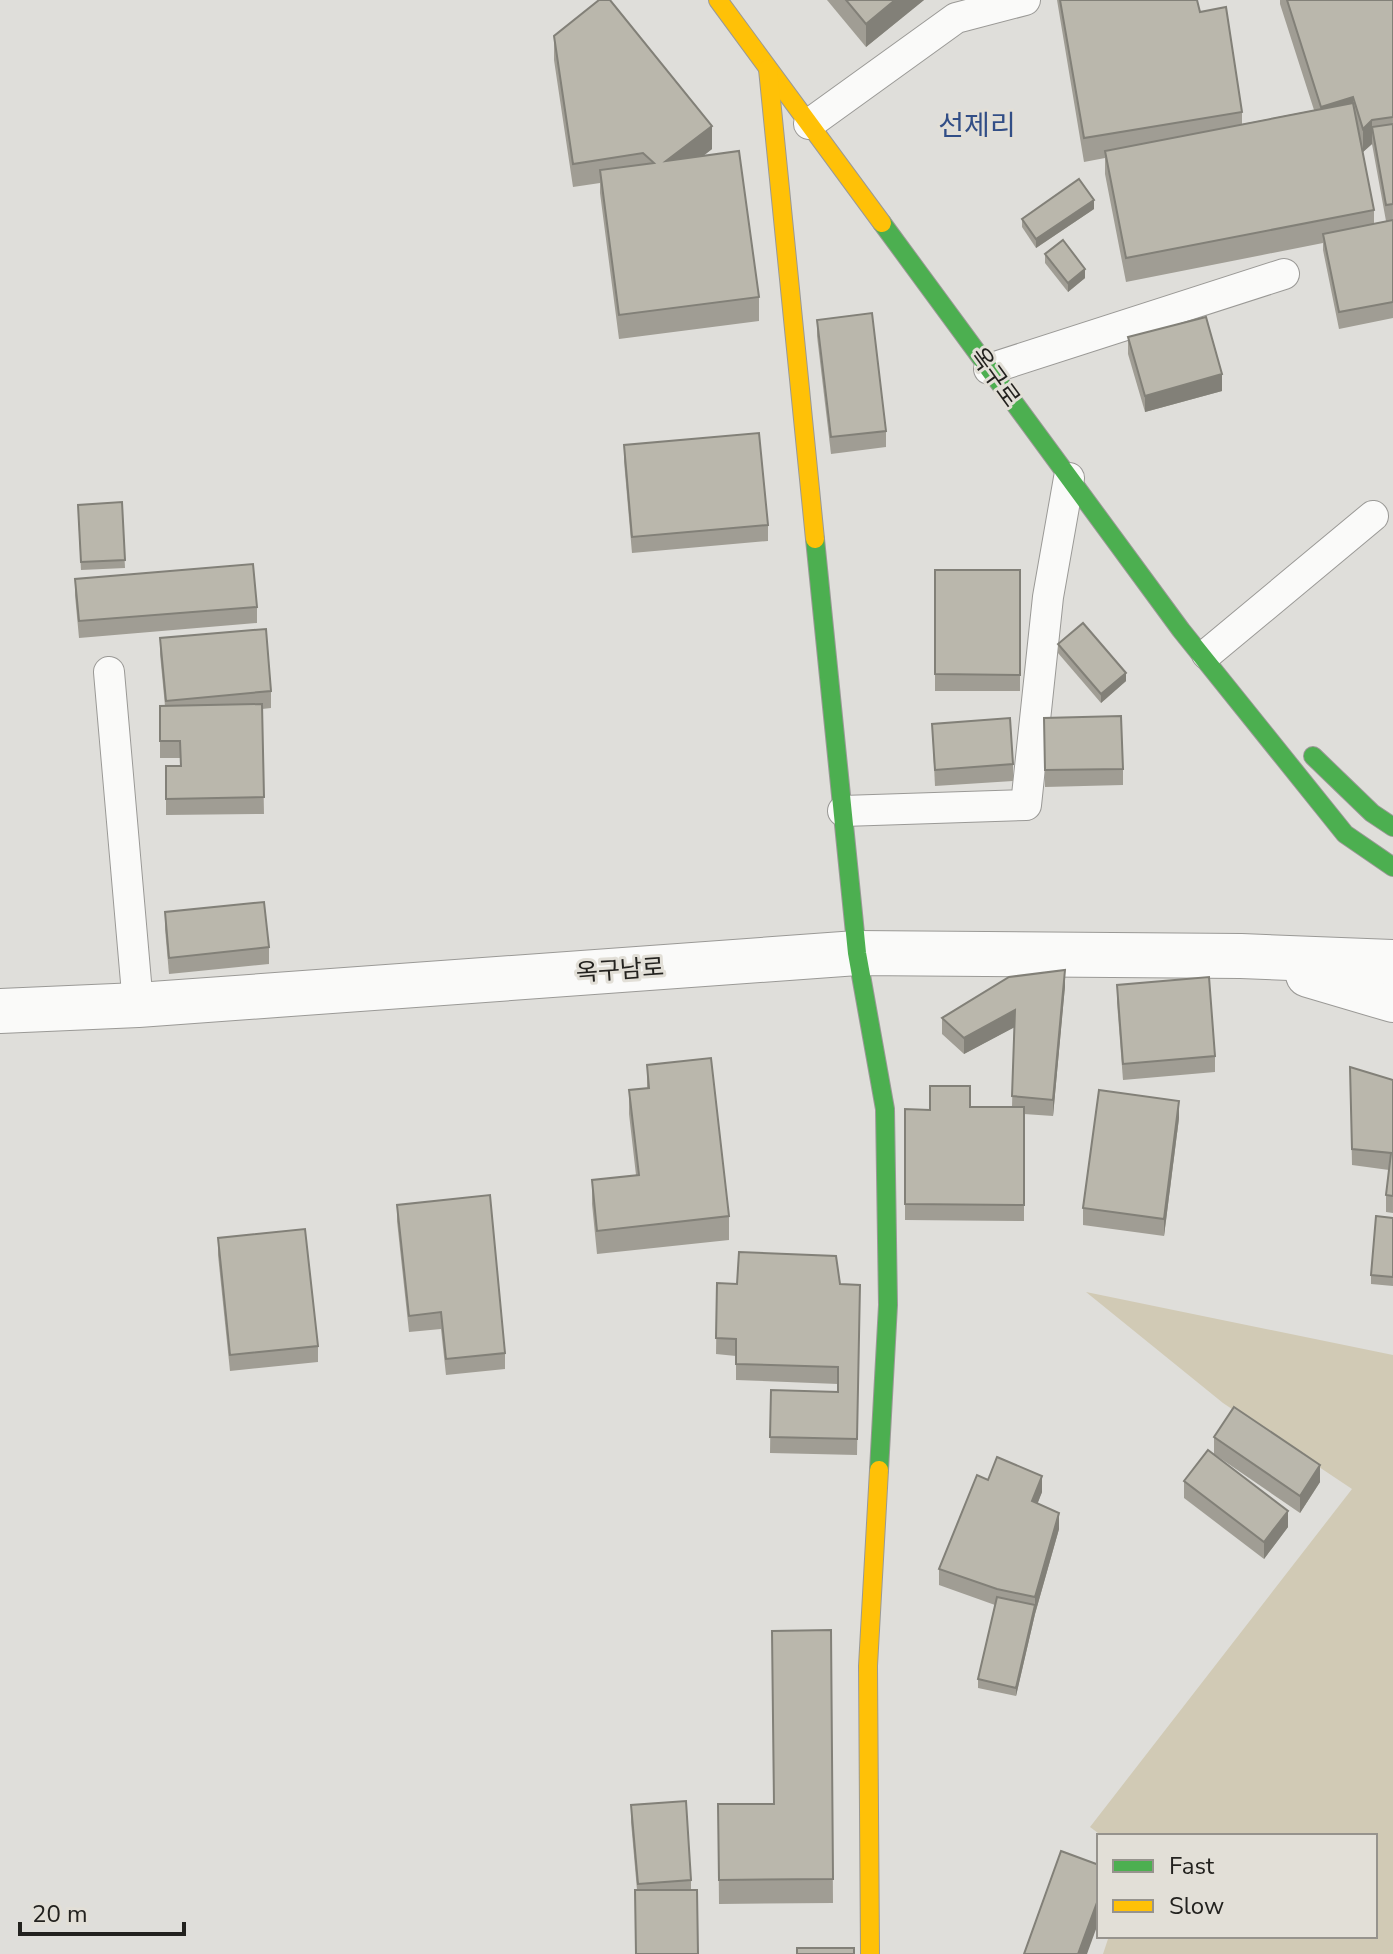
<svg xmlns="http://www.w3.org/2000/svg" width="1393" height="1954" font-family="'Nunito Sans','Noto Sans KR',sans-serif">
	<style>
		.green { fill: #d1cab5 }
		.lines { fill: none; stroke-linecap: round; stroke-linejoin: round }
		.lane-casing { stroke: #9a9996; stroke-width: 32 }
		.street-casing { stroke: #9a9996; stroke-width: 46 }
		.fast-casing { stroke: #9a9996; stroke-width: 20 }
		.slow-casing { stroke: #9a9996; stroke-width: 20 }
		.lane { stroke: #fafaf9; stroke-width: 30 }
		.street { stroke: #fafaf9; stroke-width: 44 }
		.fast { stroke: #4caf50; stroke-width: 18 }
		.slow { stroke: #ffc107; stroke-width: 18 }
		.wall { fill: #a09d94; fill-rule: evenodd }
		.shaded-wall { fill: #828078 }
		.building { fill: #bab7ac; stroke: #828078; stroke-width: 2 }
		.labels { text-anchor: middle; stroke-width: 6; stroke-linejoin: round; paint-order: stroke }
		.street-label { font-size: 24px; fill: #23221f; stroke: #e2dfd7 }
		.quarter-label { font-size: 28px; fill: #324e86; stroke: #e2dfd7 }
	</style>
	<rect width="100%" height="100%" fill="#dfdeda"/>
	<path class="green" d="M1086,1292L1393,1355V1954H1103L1109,1936H1375V1836H1102L1090,1827L1352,1489L1223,1403Z"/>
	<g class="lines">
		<defs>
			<g id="lane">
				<path d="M809,124L956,18L1025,0"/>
				<path d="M989,369L1284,274"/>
				<path d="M1207,654L1373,516"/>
				<path d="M109,672L138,1005"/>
				<path d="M843,811L1026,805L1048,597L1069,478"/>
			</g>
			<g id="street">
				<path d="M1308,975L1393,1000"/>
				<path d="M0,1011L138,1005L857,953L1241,956L1393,962"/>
			</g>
			<g id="fast">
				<path d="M882,223L1181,630L1345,834L1393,867"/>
				<path d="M815,539L857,953L885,1109L888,1305L879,1470"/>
				<path d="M1313,756L1372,813L1393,827"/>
			</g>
			<g id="slow">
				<path d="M718,0L882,223"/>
				<path d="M768,69L815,539"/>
				<path d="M870,1954L868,1666L879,1470"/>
			</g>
		</defs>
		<use href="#lane" class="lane-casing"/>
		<use href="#street" class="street-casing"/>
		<use href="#fast" class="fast-casing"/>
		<use href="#slow" class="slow-casing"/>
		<use href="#lane" class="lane"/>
		<use href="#street" class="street"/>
		<use href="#fast" class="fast"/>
		<use href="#slow" class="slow"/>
	</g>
	<g class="wall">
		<path d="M827,0H924L866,47Z"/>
		<path d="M1057,0H1197L1200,12L1242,112V124L1314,110L1280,4V0H1393V318L1339,329L1323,250V243L1126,282L1105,174V158L1084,162ZM1372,144L1386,221L1374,224V210L1361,146L1363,152Z"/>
		<path d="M554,36L712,149L703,156L759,297V321L619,339L600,193V183L573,187L554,60Z"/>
		<path d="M1094,209L1036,248L1022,227V219Z"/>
		<path d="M1045,254L1085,278L1068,292L1045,263Z"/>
		<path d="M817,320L886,431V447L831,454L817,336Z"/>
		<path d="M1128,337L1222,391L1145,412L1128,354Z"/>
		<path d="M624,445L768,525V541L632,553L624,461Z"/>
		<path d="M122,502L125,568L81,570L78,513Z"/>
		<rect x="935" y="570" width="85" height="121"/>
		<path d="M75,579L257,607V623L79,638L75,595Z"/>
		<path d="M160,638L271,691V708L262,709L264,814L166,815V766H181L180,758H160V706H165L160,654Z"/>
		<path d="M1058,644L1126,681L1101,703L1058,653Z"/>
		<path d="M1044,718L1123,769V785L1045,787Z"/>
		<path d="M932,724L1013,764V781L935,786Z"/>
		<path d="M165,912L269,947V964L169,974L165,929Z"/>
		<path d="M1117,985L1215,1056V1072L1123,1080L1117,1002Z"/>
		<path d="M1065,986L1053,1116L1024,1114V1221L905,1220V1109L930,1110L970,1107H1012L1014,1027L964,1054L942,1034V1018Z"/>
		<path d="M647,1065L729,1216V1240L597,1254L592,1204V1180L636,1175L629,1114V1090L647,1088Z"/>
		<path d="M1350,1067L1393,1080V1213L1386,1212V1195L1389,1170L1352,1165Z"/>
		<path d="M1179,1118L1164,1236L1083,1225V1208Z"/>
		<path d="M397,1205L505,1353V1369L446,1375L441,1329L409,1332L397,1221Z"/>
		<path d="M1393,1218V1286L1371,1284V1275Z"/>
		<path d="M218,1238L318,1346V1362L230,1371L218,1255Z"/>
		<path d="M717,1283L860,1285L857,1455L770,1453L771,1390L838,1392V1384L736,1380V1356L716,1354Z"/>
		<path d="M1214,1437L1320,1482L1300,1513L1214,1454Z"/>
		<path d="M988,1480L1042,1492L1037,1504L1059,1529L1035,1614L1016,1696L978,1688V1679L995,1605L939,1585V1569Z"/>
		<path d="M1184,1481L1288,1527L1264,1559L1184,1498Z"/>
		<path d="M831,1630L833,1903L719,1904L718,1804H774Z"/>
		<path d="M631,1805L691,1880V1890H637L631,1822Z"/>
	</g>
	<g class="shaded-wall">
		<path d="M895,0H924L866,47V24Z"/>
		<path d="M1353,97V121L1321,131V107Z"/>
		<path d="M1372,120V144L1363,152V129Z"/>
		<path d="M712,126V149L666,185V161Z"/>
		<path d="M1094,200V209L1036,248V239Z"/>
		<path d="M1085,269V278L1068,292V283Z"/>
		<path d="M1222,374V391L1145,412V396Z"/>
		<path d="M1126,673V681L1101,703V694Z"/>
		<path d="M1065,970V986L1053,1116V1100Z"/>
		<path d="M1015,1010V1027L964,1054V1038Z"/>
		<path d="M1179,1101V1118L1164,1236V1219Z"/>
		<path d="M1320,1465V1482L1300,1513V1496Z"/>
		<path d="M1042,1476V1492L1032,1518V1501Z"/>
		<path d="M1288,1511V1527L1264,1559V1542Z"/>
		<path d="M1059,1513V1529L1035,1614L1016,1696V1688L1035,1605V1597Z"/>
		<path d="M1099,1897V1921L1087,1954H1078Z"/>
	</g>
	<g class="building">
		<path d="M599,0H610L712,126L666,161L739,151L759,297L619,315L600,170L654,163L643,153L573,164L554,36Z"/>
		<path d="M846,0H895L866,24Z"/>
		<path d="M1060,0H1197L1200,12L1226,7L1242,112L1084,138Z"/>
		<path d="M1287,0H1393V117L1372,120L1363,129L1353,97L1321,107Z"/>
		<path d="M1353,103L1374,210L1126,258L1105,151Z"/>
		<path d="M1393,124V204L1386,205L1372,127Z"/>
		<path d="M1079,179L1094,200L1036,239L1022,219Z"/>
		<path d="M1393,220V302L1339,312L1323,234Z"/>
		<path d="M1063,240L1085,269L1068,283L1045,254Z"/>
		<path d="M872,313L886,431L831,437L817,320Z"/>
		<path d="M1206,317L1222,374L1145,396L1128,337Z"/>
		<path d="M759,433L768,525L632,537L624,445Z"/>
		<path d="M122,502L125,560L81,562L78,505Z"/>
		<path d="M253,564L257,607L79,621L75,579Z"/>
		<path d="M935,570H1020V675L935,674Z"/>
		<path d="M1083,623L1126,673L1101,694L1058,644Z"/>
		<path d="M266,629L271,691L166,701L160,638Z"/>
		<path d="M262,704L264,797L166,799V766H181L180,741H160V706Z"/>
		<path d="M1121,716L1123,769L1045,770L1044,718Z"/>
		<path d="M1010,718L1013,764L935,770L932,724Z"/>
		<path d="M264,902L269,947L169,958L165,912Z"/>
		<path d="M1065,970L1053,1100L1012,1096L1015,1010L964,1038L942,1018L1009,977Z"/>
		<path d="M1209,977L1215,1056L1123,1064L1117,985Z"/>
		<path d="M711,1058L729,1216L597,1231L592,1180L639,1175L629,1090L649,1088L647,1065Z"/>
		<path d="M1350,1067L1393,1080V1196L1386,1195L1391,1153L1352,1149Z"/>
		<path d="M930,1086H970V1107H1024V1205L905,1204V1109L930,1110Z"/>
		<path d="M1099,1090L1179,1101L1164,1219L1083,1208Z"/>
		<path d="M490,1195L505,1353L446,1359L441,1312L409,1316L397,1205Z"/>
		<path d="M1376,1216L1393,1218V1277L1371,1275Z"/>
		<path d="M305,1229L318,1346L230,1355L218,1238Z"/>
		<path d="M739,1252L836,1256L840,1284L860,1285L857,1439L770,1437L771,1390L838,1392V1367L736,1364V1339L716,1338L717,1283L737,1284Z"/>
		<path d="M1234,1407L1320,1465L1300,1496L1214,1437Z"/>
		<path d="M1208,1450L1288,1511L1264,1542L1184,1481Z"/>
		<path d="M997,1457L1042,1476L1032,1501L1059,1513L1035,1597L997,1589L939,1569L977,1475L988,1480Z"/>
		<path d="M997,1597L1035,1605L1016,1688L978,1679Z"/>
		<path d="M831,1630L833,1879L719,1880L718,1804H774L772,1631Z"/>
		<path d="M686,1801L691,1880L638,1884L631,1805Z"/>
		<path d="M1061,1851L1099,1865V1897L1078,1954H1024Z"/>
		<path d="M635,1890H697L698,1954H636Z"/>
		<rect x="797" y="1948" width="57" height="6"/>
	</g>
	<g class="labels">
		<g class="street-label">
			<text transform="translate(995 377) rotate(54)" y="8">옥구로</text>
			<text transform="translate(620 970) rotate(-4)" y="8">옥구남로</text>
		</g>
		<g class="quarter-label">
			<text x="977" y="135">선제리</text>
		</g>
	</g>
	<rect x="1097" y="1834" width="280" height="104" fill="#e2dfd7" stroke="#96938d" stroke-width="2"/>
	<rect x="1113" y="1860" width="40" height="12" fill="#4caf50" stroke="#96938d" stroke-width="2"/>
	<text x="1169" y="1874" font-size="24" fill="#23221f">Fast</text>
	<rect x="1113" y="1900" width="40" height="12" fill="#ffc107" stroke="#96938d" stroke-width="2"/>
	<text x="1169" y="1914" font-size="24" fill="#23221f">Slow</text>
	<path d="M20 1922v12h164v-12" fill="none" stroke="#23221f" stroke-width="4"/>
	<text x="32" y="1922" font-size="24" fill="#23221f" stroke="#e2dfd7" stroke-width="6" paint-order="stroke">20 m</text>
</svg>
